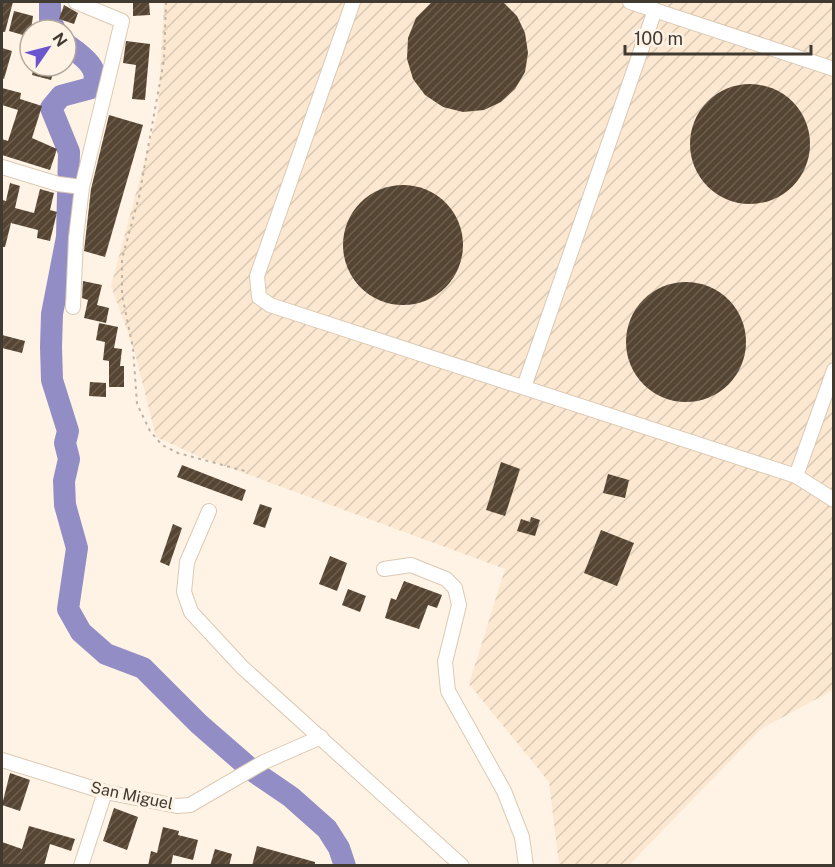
<svg xmlns="http://www.w3.org/2000/svg" width="835" height="867" font-family="'Public Sans',sans-serif">
	<style>
		.industrial { fill: url(#industrial-furrows) }
		.lines { fill: none; stroke-linecap: round; stroke-linejoin: round }
		.river { stroke: #928ec5; stroke-width: 22 }
		.building { fill: url(#building-hatch) }
		.minor-casing { stroke: #dbc9b3; stroke-width: 16 }
		.path { stroke: #beb3a7; stroke-width: 2; stroke-dasharray: 3 4.5; stroke-linecap: butt }
		.minor { stroke: #fff; stroke-width: 14 }
		.labels { text-anchor: middle; stroke-width: 6; stroke-linejoin: round; paint-order: stroke }
		.street-label { font-size: 16px; fill: #413a31; stroke: #fff3e5 }
	</style>
	<defs>
		<pattern id="industrial-furrows" width="10" height="10" patternUnits="userSpaceOnUse" patternTransform="scale(1.5)"><rect width="10" height="10" fill="#fce8d1"/><path d="M-1 1l2-2M0 10L10 0M9 11l2-2" fill="none" stroke="#d9c8b4"/></pattern>
		<pattern id="building-hatch" width="6" height="6" patternUnits="userSpaceOnUse" patternTransform="scale(1.5)"><rect width="6" height="6" fill="#554532"/><path d="M-1 1l2-2M0 6l6-6M5 7l2-2" fill="none" stroke="#6c5e4f"/></pattern>
	</defs>
	<rect width="100%" height="100%" fill="#fff3e5"/>
	<path class="industrial" d="M164,2H833V690L761,729L629,865H559L549,782L469,684L505,569L200,457L156,437L134,349L111,286L158,111Z"/>
	<g class="lines">
		<g class="river">
			<path d="M50,2V19L55,30"/>
			<path d="M66,44C80,54 104,69 91,88L61,96L51,108L69,152L67,237L52,314L51,347L52,380L68,431L65,443L69,459L64,481L65,505L77,548L68,609L81,632L106,654L143,668L199,724L253,771L291,797L327,829L339,848L345,866"/>
		</g>
	</g>
	<g class="building">
		<path d="M2,2H13L5,32H2Z"/>
		<path d="M133,2H149L150,15L133,16Z"/>
		<path d="M432,2H503L517,16L525,33L528,53L525,72L515,89L501,102L484,110L463,112L443,107L425,95L413,79L407,59L408,38L416,18Z"/>
		<path d="M64,5L78,13L74,24L59,19Z"/>
		<path d="M14,11L33,16L30,37L9,31Z"/>
		<path d="M126,41L150,44L145,100L132,99L136,65L123,63Z"/>
		<path d="M2,48L12,51L4,79L2,78Z"/>
		<path d="M34,66H47L54,70L51,80L32,75Z"/>
		<circle cx="750" cy="144" r="60"/>
		<path d="M2,88L21,93L20,99L42,106L32,138L57,149L50,170L2,155V139L8,141L18,110L2,105Z"/>
		<path d="M109,115L143,125L105,257L84,251L91,189Z"/>
		<path d="M10,183L20,186L15,208L34,213L40,189L54,193L50,210L57,212L50,241L37,238L38,230L11,223L5,247H2V200L6,201Z"/>
		<circle cx="403" cy="245" r="60"/>
		<path d="M83,281L102,285L97,305L109,308L106,323L84,318L88,300L82,298Z"/>
		<circle cx="686" cy="342" r="60"/>
		<path d="M99,323L118,327L114,348L122,349L120,366H124V387H109V361L103,360L105,342L96,340Z"/>
		<path d="M2,335L25,341L22,353L2,348Z"/>
		<path d="M90,382L106,383V397L89,396Z"/>
		<path d="M501,462L520,469L505,516L486,510Z"/>
		<path d="M182,465L246,490L242,501L177,477Z"/>
		<path d="M608,474L629,480L625,498L603,493Z"/>
		<path d="M260,504L272,508L265,528L253,524Z"/>
		<path d="M531,517L540,520L535,536L517,531L521,519L530,522Z"/>
		<path d="M173,524L182,528L169,566L160,562Z"/>
		<path d="M601,530L634,543L617,586L584,573Z"/>
		<path d="M330,556L347,563L337,591L319,584Z"/>
		<path d="M404,581L442,595L437,608L428,605L419,629L385,618L391,598L396,600Z"/>
		<path d="M348,589L366,596L360,612L342,605Z"/>
		<path d="M10,773L30,780L20,811L2,805Z"/>
		<path d="M114,808L138,817L127,850L103,841Z"/>
		<path d="M29,826L75,839L71,851L50,844L44,866H2V842L22,849Z"/>
		<path d="M163,827L179,831L178,835L198,840L193,860L173,855L171,866H148L151,851L157,853Z"/>
		<path d="M257,846L315,862V866H252Z"/>
		<path d="M215,849L232,854L229,866H210Z"/>
	</g>
	<g class="lines">
		<defs>
			<g id="minor">
				<path d="M353,2L257,276L259,297L270,305L796,476L834,500"/>
				<path d="M630,2L834,69"/>
				<path d="M2,167L58,184L82,187"/>
				<path d="M73,307L76,238L82,187L122,21L76,2"/>
				<path d="M524,387L655,10"/>
				<path d="M796,476L834,370"/>
				<path d="M209,511L187,562L184,592L191,612L242,667L462,866"/>
				<path d="M384,569L411,565L446,579L455,588L459,605L445,662L448,691L504,791L522,837L526,866"/>
				<path d="M2,760L105,792L177,806L190,805L264,762L321,737"/>
				<path d="M81,866L105,792"/>
			</g>
		</defs>
		<use href="#minor" class="minor-casing"/>
		<path class="path" d="M166,2L164,60L139,197L122,259V295L133,348L137,404L150,431L162,445L178,453L245,471"/>
		<use href="#minor" class="minor"/>
	</g>
	<g class="labels">
		<g class="street-label">
			<text transform="translate(132 795) rotate(12)" y="6">San Miguel</text>
		</g>
	</g>
	<rect width="835" height="867" fill="none" stroke="#413a31" stroke-width="6"/>
	<g transform="translate(48 48) rotate(55)"><circle r="28" fill="#fff3e5" stroke="#b3a99d" stroke-width="1.5"/>
	<path d="M0-4.5L10 22L0 15L-10 22Z" fill="#6b55cf"/>
	<text y="-9" font-size="16" font-weight="bold" text-anchor="middle" fill="#413a31">N</text>
	</g>
	<path d="M625 45v9h186v-9" fill="none" stroke="#413a31" stroke-width="3"/>
	<text x="634" y="45" font-size="18" fill="#413a31" stroke="#fff3e5" stroke-width="4.5" paint-order="stroke">100 m</text>
</svg>
